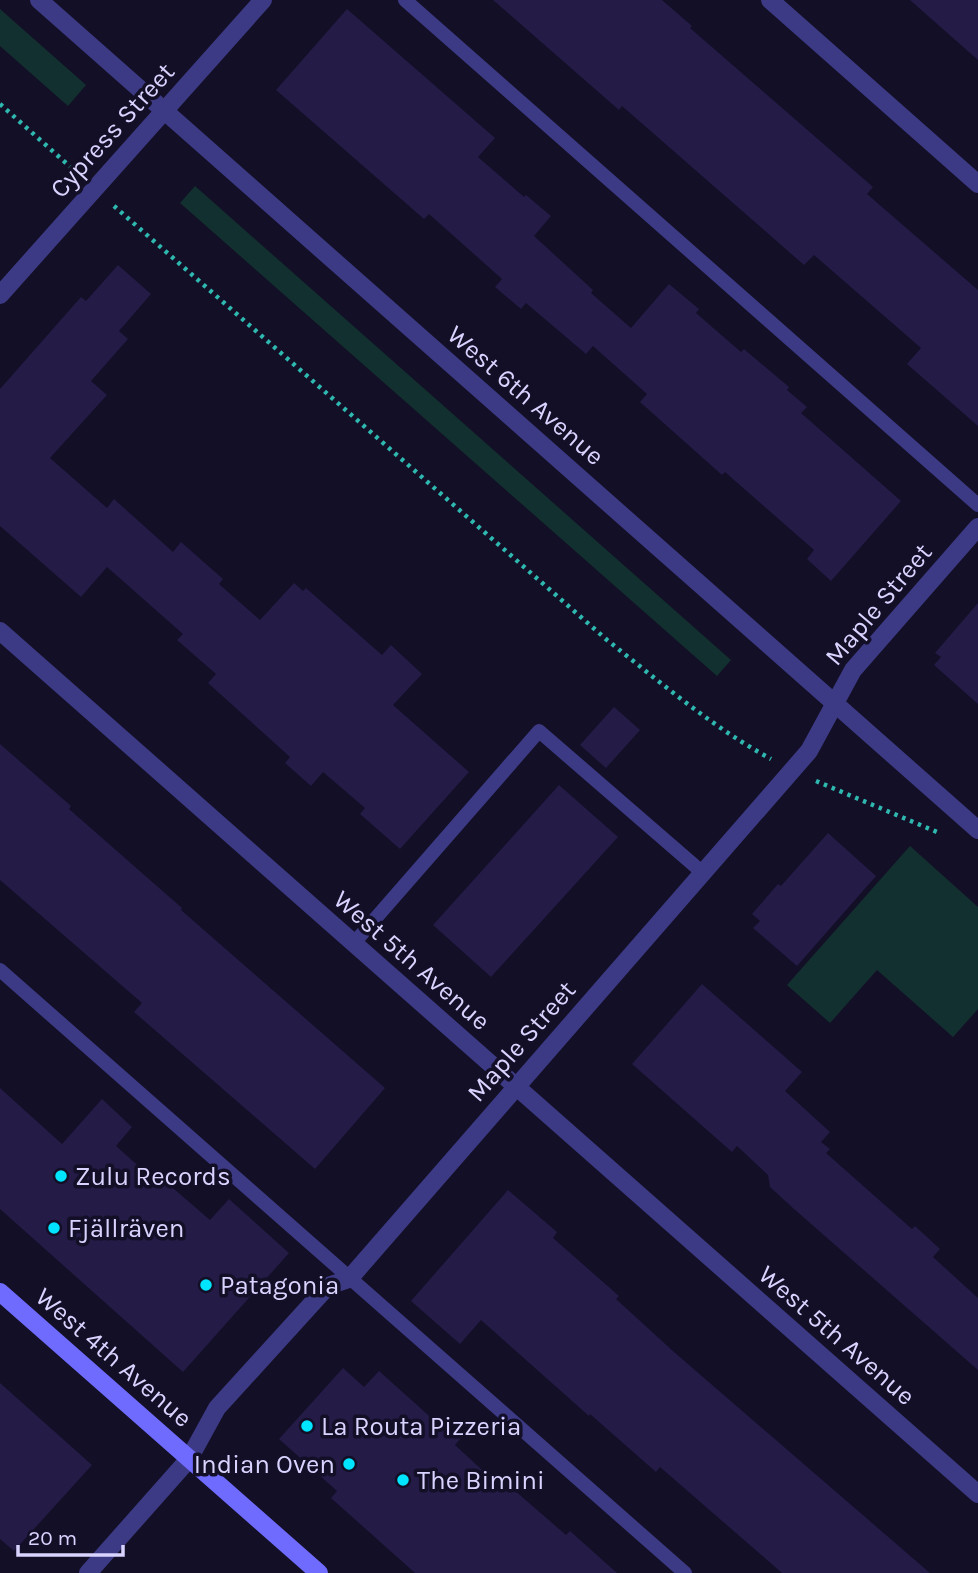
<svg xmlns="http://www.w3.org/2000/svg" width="978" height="1573" font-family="Karla,sans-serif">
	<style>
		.green { fill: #12302f }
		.building { fill: #241b47 }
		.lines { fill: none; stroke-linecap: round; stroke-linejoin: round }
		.path { stroke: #2fb8b0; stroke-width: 4.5; stroke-dasharray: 3.5 5; stroke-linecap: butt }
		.lane { stroke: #3d3a85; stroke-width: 14 }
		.street { stroke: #3d3a85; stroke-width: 18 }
		.secondary { stroke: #6f6bff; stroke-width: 18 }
		.poi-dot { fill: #00e5ff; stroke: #130f26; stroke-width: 2.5 }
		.labels { text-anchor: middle; stroke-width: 7; stroke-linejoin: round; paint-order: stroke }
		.street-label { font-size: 26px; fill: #d9d4ff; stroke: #130f26 }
		.poi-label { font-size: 26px; fill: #d9d4ff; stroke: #130f26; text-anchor: start }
	</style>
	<rect width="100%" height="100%" fill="#130f26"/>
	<g class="green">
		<path d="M0,9L86,85L68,106L0,46Z"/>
		<path d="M195,186L731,660L717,676L180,203Z"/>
		<path d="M910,846L978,907V1009L953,1037L877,970L830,1023L787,985Z"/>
	</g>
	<g class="building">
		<path d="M493,0H662L692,26L690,28L873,187L867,194L978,290V426L907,364L921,348L814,255L804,265L622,106L619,110Z"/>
		<path d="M910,0H978V60Z"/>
		<path d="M347,9L495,138L478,157L524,197L526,195L551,216L534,236L593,290L591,293L631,328L669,284L699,309L696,313L741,352L744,349L789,387L787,390L807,407L801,413L901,501L831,581L807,559L814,550L725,472L722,475L640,402L647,394L593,346L586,354L526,303L521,309L495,287L502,279L429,214L424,219L276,90Z"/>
		<path d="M118,265L151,294L119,331L128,339L91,381L107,395L50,458L107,508L114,499L173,552L181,542L223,579L219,584L260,620L294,583L303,591L306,588L382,655L391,645L422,674L393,705L469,772L400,849L360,814L365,808L323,772L311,786L285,763L290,757L208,683L216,674L177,640L183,634L107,567L81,597L0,526V389L81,297L86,301Z"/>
		<path d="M978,603V704L934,665L941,657L935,653Z"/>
		<path d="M614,707L640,730L606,768L580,745Z"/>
		<path d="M0,744L71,806L69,809L182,908L181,910L385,1088L315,1169L134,1012L142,1003L0,880Z"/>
		<path d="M559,785L618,837L491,977L433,925Z"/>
		<path d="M828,833L876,876L797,966L753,928L760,921L752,914L778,884L781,886Z"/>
		<path d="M702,984L802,1072L785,1091L830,1132L821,1142L830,1149L826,1153L912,1229L915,1226L940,1249L933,1257L978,1298V1370L794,1209L770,1187L768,1175L737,1146L732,1152L632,1064Z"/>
		<path d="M0,1088L62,1144L102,1099L132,1127L116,1146L162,1187L166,1182L210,1220L229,1199L289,1253L183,1372L0,1209Z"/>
		<path d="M508,1190L557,1232L553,1238L619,1296L616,1299L674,1352L930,1573H782L660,1467L656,1472L590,1414L589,1416L481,1320L460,1344L411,1301Z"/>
		<path d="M343,1368L364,1387L379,1371L436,1422L439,1418L461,1438L455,1445L494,1481L498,1476L566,1535L570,1531L617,1573H415L331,1498L337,1491L279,1439Z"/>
		<path d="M0,1383L92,1465L14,1551L0,1539Z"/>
	</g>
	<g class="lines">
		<g class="path">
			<path d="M0,104L76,172"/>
			<path d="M114,206L607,640C660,682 712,727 771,759"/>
			<path d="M816,781L937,832"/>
		</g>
		<g class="lane">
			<path d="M405,0L978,505"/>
			<path d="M354,943L539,731L703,873"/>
			<path d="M0,970L685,1573"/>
		</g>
		<g class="street">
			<path d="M39,0L978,830"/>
			<path d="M770,0L978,184"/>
			<path d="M0,295L263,0"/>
			<path d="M0,631L978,1494"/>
			<path d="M88,1573L189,1459L217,1408L328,1286L349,1279L809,751L853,670L978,527"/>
		</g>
		<path class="secondary" d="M0,1292L319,1573"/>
	</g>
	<g class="poi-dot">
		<circle cx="61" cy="1176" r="7"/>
		<circle cx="54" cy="1228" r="7"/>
		<circle cx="206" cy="1285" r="7"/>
		<circle cx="307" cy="1426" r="7"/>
		<circle cx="349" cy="1464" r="7"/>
		<circle cx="403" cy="1480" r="7"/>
	</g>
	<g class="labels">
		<g class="street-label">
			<text transform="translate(112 130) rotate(-48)" y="9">Cypress Street</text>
			<text transform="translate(526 395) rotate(41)" y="9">West 6th Avenue</text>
			<text transform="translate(878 604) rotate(-50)" y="9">Maple Street</text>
			<text transform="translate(412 960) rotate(41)" y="9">West 5th Avenue</text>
			<text transform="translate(521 1041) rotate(-49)" y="9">Maple Street</text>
			<text transform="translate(837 1335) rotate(41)" y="9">West 5th Avenue</text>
			<text transform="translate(114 1357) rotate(41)" y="9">West 4th Avenue</text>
		</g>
		<g class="poi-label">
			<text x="75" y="1185">Zulu Records</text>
			<text x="68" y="1237">Fjällräven</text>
			<text x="220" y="1294">Patagonia</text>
			<text x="321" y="1435">La Routa Pizzeria</text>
			<text x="335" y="1473" text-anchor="end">Indian Oven</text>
			<text x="417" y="1489">The Bimini</text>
		</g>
	</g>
	<path d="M18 1545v10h105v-10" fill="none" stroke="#d9d4ff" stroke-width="3.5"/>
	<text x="28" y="1545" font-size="21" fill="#d9d4ff" stroke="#130f26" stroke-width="5" paint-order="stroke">20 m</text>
</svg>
